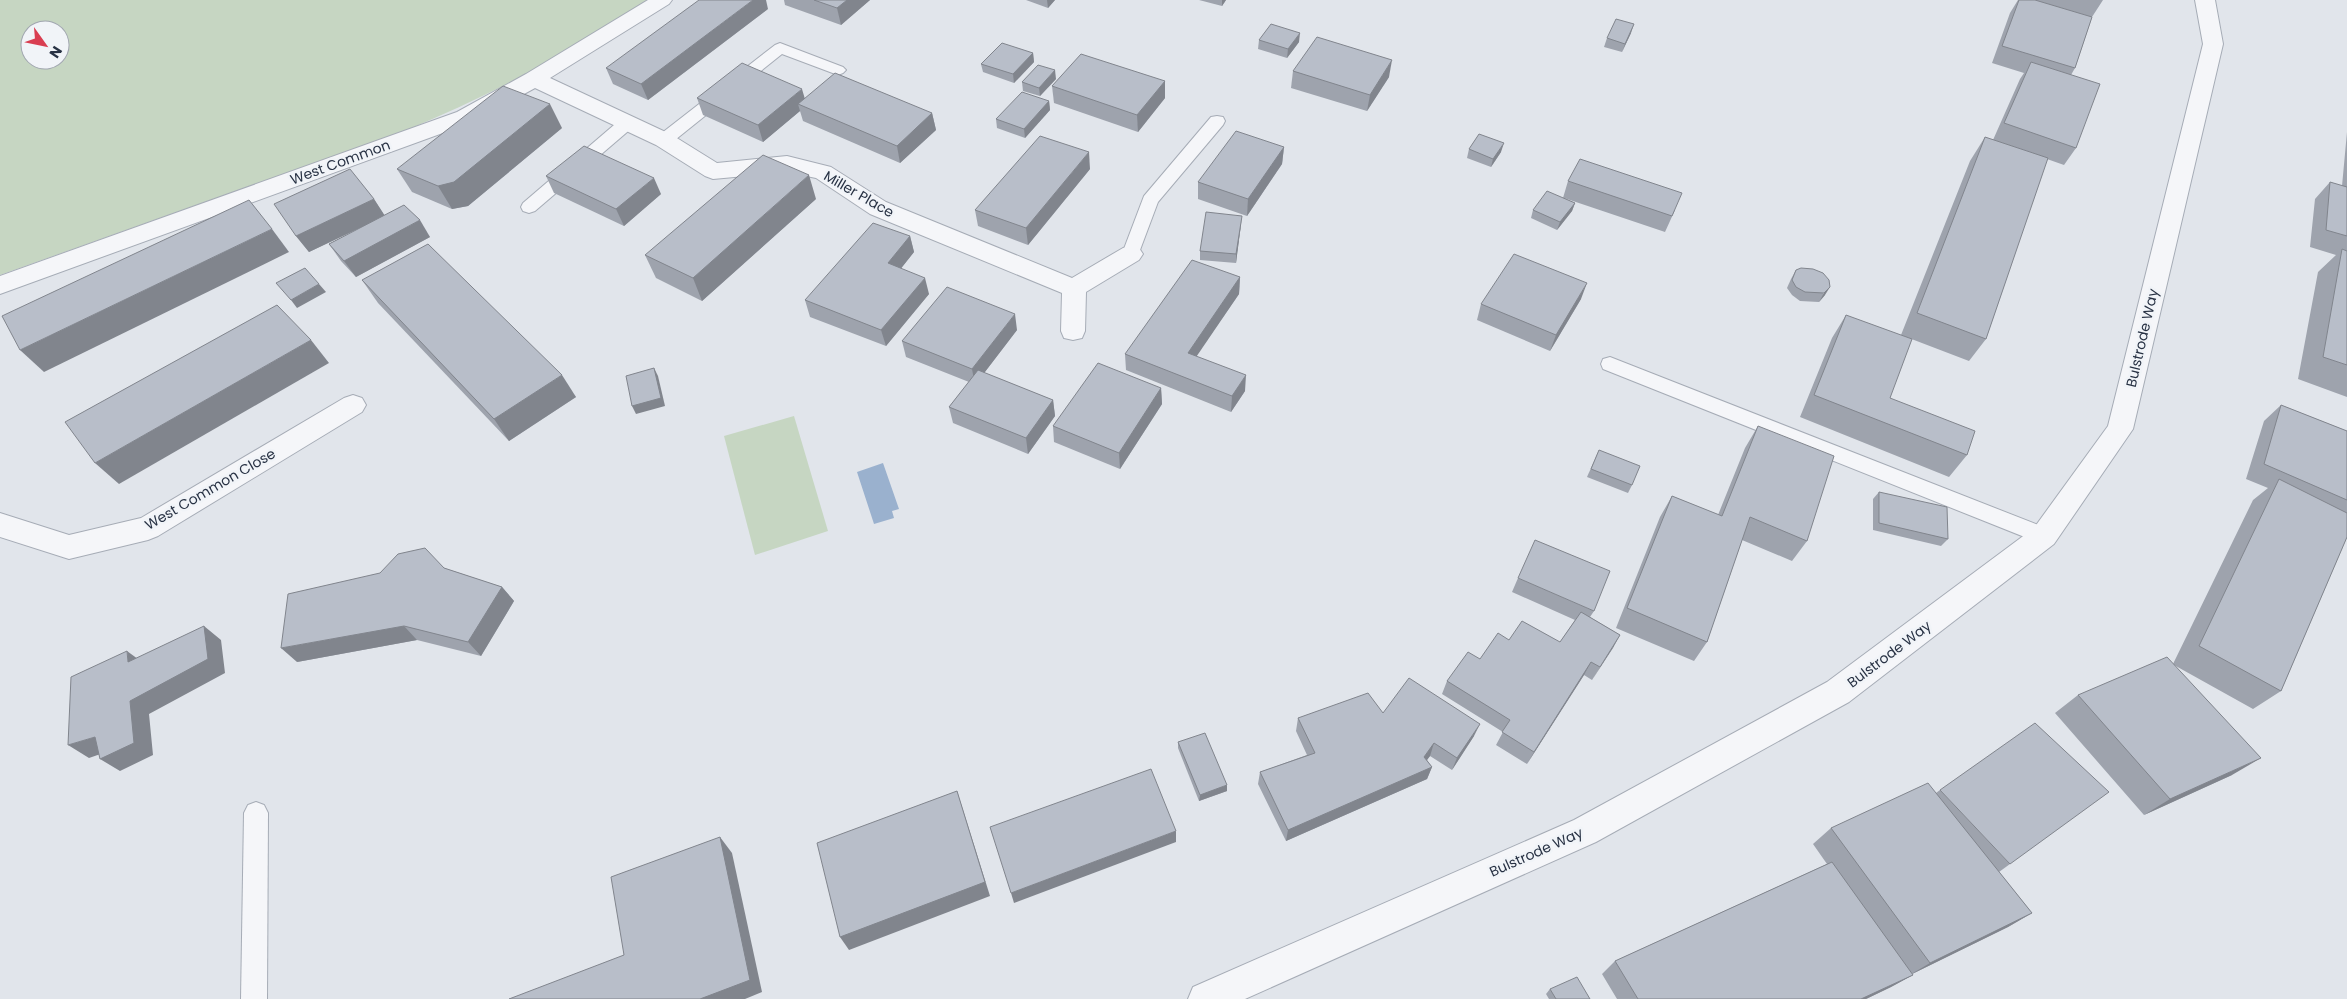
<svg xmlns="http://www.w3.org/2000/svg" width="2347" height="999" font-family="Poppins,sans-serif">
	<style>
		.green { fill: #c6d6c2; fill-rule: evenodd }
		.water { fill: #9ab1ce }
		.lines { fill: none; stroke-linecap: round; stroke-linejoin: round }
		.service-casing { stroke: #a6acb6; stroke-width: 2 }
		.minor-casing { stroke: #a6acb6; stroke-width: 2 }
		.service { fill: #f5f6f9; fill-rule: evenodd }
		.minor { fill: #f5f6f9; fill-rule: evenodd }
		.wall { fill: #9ea3ad }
		.shaded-wall { fill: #81858d }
		.building { fill: #b8bec9; stroke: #81858d }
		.labels { text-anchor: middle; stroke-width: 5; stroke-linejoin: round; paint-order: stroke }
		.street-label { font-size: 14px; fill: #283244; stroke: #f1f4f8 }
	</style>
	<rect width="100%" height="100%" fill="#e1e5eb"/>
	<g class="green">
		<path d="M0,0H652C576,51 492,94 407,130L0,275ZM30,30H60V60H30Z"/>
		<path d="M794,416L828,531L755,555L724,436Z"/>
	</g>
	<path class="water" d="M883,463L899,509L892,511L894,518L874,524L857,472Z"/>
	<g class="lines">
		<defs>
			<g id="service">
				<path d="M780,43L843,67L846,70L843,73L838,75L782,54L670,144H658L656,140L658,136L775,45Z"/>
				<path d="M1217,116L1223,117L1225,121L1223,125L1158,202L1137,258L1131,260L1125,258L1122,254L1144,196L1211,117Z"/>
				<path d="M627,118L633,119L635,123L633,127L535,211L529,213L523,211L521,207L523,203L621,119Z"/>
				<path d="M1610,357L2051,530L2054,536L2051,542L2044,545L2037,542L1603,369L1601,364L1603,359Z"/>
				<path d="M256,802L264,805L268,813L267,999H241L244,813L248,805Z"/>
			</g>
			<g id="minor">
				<path d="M648,0H672L669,4L550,78L672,135L717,163L787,156L831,167L886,202L1072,278L1123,248L1131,246L1139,248L1143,254L1139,260L1086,292L1085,331L1082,338L1073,340L1064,338L1061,331L1062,293L870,214L816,178L787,172L713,179L705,176L656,145L535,88L473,122L0,294V276L457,112L526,74Z"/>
				<path d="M2195,0H2215L2223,44L2133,429L2054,544L1849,702L1596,842L1245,999H1188L1193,987L1574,820L1827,682L2034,528L2108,426L2203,44Z"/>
				<path d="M353,395L362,398L366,405L362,412L158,536L148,540L69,559L0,537V513L69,535L141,518L344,398Z"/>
			</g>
		</defs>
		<use href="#service" class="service-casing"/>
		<use href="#minor" class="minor-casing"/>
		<use href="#service" class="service"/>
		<use href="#minor" class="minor"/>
	</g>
	<g class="wall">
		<path d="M784,0H870L841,25L785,5Z"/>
		<path d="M1026,0H1055L1048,8Z"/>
		<path d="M1199,0H1226L1222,6Z"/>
		<path d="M2018,0H2103L2092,17L2075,68L2071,75L2076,148L2064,165L2047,159L1986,339L1969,361L1901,335L1970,161L1985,137L1993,140L2020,79L2024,73L1992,63L2010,13Z"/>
		<path d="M768,9L648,100L613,84L606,68Z"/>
		<path d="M1631,33L1622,52L1604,47L1607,38Z"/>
		<path d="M1259,40L1299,42L1287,58L1258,49Z"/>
		<path d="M1033,53L1034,62L1014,83L983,72L981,64Z"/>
		<path d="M1293,71L1389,77L1367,111L1291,88Z"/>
		<path d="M1056,79L1040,96L1023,91L1022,82Z"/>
		<path d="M1165,81V98L1138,132L1054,103L1052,86Z"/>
		<path d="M697,98H804L932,113L936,130L900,163L803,121L800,111L763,142L703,115Z"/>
		<path d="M1049,101L1050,110L1025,138L997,128L996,119Z"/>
		<path d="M562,128L468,206L452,209L412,192L397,169Z"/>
		<path d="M2347,132V397L2298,379L2318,272L2336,255L2310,247L2315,199L2330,182L2342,186Z"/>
		<path d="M1284,147L1282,164L1247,216L1198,199V182Z"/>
		<path d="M1469,149L1501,152L1491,167L1467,158Z"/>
		<path d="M1090,169L1028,245L978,226L975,210Z"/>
		<path d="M546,176L661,194L624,226L554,193Z"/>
		<path d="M1568,181L1675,210L1665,232L1564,198L1575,203L1572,211L1557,230L1531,218L1533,210L1563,198Z"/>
		<path d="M374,199L384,215L430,237L356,277L341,261L329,244L366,225L309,252L296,236Z"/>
		<path d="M816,199L702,301L656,278L645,255Z"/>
		<path d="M1241,224L1236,263L1200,260V251Z"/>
		<path d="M910,236L914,252L901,268L929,294L886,346L810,317L805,300Z"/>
		<path d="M1796,270L1825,295L1819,302L1800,301L1792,295L1787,288L1791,279Z"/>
		<path d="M1240,277L1239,294L1196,356L1245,391L1231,412L1126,370L1125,354Z"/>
		<path d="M362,280L576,397L509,441L378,303Z"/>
		<path d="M1581,299L1550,351L1477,320L1481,304Z"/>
		<path d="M1846,315L1890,398L1967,455L1949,477L1800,417L1832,338Z"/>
		<path d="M1017,330L984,373L1053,400L1055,416L1028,454L953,423L949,407L969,382L906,357L902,341Z"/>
		<path d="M1161,388L1162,404L1120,469L1054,442L1053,426Z"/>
		<path d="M2281,405L2347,431V537L2281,691L2253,709L2174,665L2232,775L2144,815L2055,713L2078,695L2173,664L2253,500L2268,488L2246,479L2264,421Z"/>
		<path d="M1758,426L1807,541L1792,561L1742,540L1707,642L1694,661L1616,628L1660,517L1672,496L1718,515L1745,448Z"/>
		<path d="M1599,450L1632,485L1628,493L1587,477Z"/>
		<path d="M1879,492L1948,539L1941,546L1873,530V499Z"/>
		<path d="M444,568L502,587L514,601L481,656L417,640L297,662Z"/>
		<path d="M1518,578L1594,611L1590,617L1620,635L1592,680L1584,675L1527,764L1496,745L1503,732L1442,694L1447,681L1509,640L1560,642L1575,620L1512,592Z"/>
		<path d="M1383,713L1474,736L1452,770L1430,756L1427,760L1432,767L1427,779L1286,841L1258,784L1260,772L1307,755L1296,731L1298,718Z"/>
		<path d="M1178,742L1227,791L1199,801L1178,748Z"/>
		<path d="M1940,790L2010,864L1999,872L2032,913L2008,927L1912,974L1913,975L1891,987L1866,999H1617L1602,974L1615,961L1827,864L1813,844L1831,828L1936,793Z"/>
		<path d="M1550,989L1590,999H1549L1546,994Z"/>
	</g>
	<g class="shaded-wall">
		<path d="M753,0H766L768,9L648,100L641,84Z"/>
		<path d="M847,0H870L841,25L837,8Z"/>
		<path d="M1047,0H1055L1048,8Z"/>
		<path d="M1222,0H1226L1222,6Z"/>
		<path d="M1634,24L1631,33L1622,52L1625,44Z"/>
		<path d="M1300,33L1299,42L1287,58L1288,49Z"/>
		<path d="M1033,53L1034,62L1014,83L1013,74Z"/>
		<path d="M1392,60L1389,77L1367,111L1370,95Z"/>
		<path d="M1055,70L1056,79L1040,96L1039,88Z"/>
		<path d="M1165,81V98L1138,132L1137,115Z"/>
		<path d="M802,89L807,106L798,104L800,111L763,142L758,125Z"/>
		<path d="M1049,101L1050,110L1025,138L1024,129Z"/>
		<path d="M550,104L562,128L468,206L452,209L438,186Z"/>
		<path d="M932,113L936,130L900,163L897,146Z"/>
		<path d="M1504,143L1501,152L1491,167L1493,159Z"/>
		<path d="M1284,147L1282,164L1247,216L1248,199Z"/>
		<path d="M1089,152L1090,169L1028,245L1026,228Z"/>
		<path d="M809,175L816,199L702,301L693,278Z"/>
		<path d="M654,178L661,194L624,226L616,209Z"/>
		<path d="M374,199L385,216L309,252L296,236Z"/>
		<path d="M1575,203L1572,211L1557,230L1560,222Z"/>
		<path d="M1242,216L1241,224L1236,263V254Z"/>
		<path d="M420,220L430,237L356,277L344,261Z"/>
		<path d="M272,229L289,252L44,372L20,350Z"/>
		<path d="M910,236L914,252L892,280L888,263Z"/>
		<path d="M1240,277L1239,294L1188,369V353Z"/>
		<path d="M925,278L929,294L886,346L881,330Z"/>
		<path d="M1587,283L1581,299L1550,351L1556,335Z"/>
		<path d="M319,284L326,292L297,308L291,300Z"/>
		<path d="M1830,287L1825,295L1819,302L1824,293Z"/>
		<path d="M1015,314L1017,330L975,385L972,369Z"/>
		<path d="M311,340L329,363L119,484L95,463Z"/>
		<path d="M654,368L658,376L665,406L636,414L632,406Z"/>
		<path d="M562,375L576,397L509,441L494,419Z"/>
		<path d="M1246,375L1245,391L1231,412L1232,396Z"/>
		<path d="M1161,388L1162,404L1120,469L1119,453Z"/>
		<path d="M1053,400L1055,416L1028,454L1026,438Z"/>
		<path d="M502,587L514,601L481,656L468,642Z"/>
		<path d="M204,626L221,640L225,673L149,714L153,755L120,771L100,759L130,701Z"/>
		<path d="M404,626L417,640L297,662L281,648Z"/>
		<path d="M1620,635L1613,648L1592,680L1600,667Z"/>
		<path d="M127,651L146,665L128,662Z"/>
		<path d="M1591,662L1584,675L1527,764L1534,752Z"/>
		<path d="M1480,724L1474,736L1452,770L1457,758Z"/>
		<path d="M95,737L115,749L89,758L68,745Z"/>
		<path d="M1434,743L1430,756L1420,769L1424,757Z"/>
		<path d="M2261,758L2232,775L2144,815L2170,799Z"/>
		<path d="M1432,767L1427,779L1286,841L1288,830Z"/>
		<path d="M1227,785V791L1199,801L1200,795Z"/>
		<path d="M957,791L990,896L849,950L840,937Z"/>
		<path d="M1176,831V842L1014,903L1011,893Z"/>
		<path d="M720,837L732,853L762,992L745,999H700Z"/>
		<path d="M2032,913L2008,927L1908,976L1930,963Z"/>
		<path d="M1913,975L1891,987L1866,999H1861Z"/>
	</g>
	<g class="building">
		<path d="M699,0H753L641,84L606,68Z"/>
		<path d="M814,0H847L837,8Z"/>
		<path d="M2019,0H2035L2092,17L2075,68L2002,46Z"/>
		<path d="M1616,19L1634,24L1625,44L1607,38Z"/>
		<path d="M1271,24L1300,33L1288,49L1259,40Z"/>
		<path d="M1317,37L1392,60L1370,95L1293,71Z"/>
		<path d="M1002,43L1033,53L1013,74L981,64Z"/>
		<path d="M1081,54L1165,81L1137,115L1052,86Z"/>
		<path d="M2031,62L2100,84L2076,148L2004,123Z"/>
		<path d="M742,63L802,89L758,125L697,98Z"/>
		<path d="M1038,65L1055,70L1039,88L1022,82Z"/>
		<path d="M835,73L932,113L897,146L798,104Z"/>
		<path d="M503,86L550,104L454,182L438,186L397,169Z"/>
		<path d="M1022,92L1049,101L1024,129L996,119Z"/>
		<path d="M1236,131L1284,147L1248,199L1198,182Z"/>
		<path d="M1479,134L1504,143L1493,159L1469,149Z"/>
		<path d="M1040,136L1089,152L1026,228L975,210Z"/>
		<path d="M1985,137L2048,158L1986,339L1917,313Z"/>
		<path d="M584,146L654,178L616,209L546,176Z"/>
		<path d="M763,155L809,175L693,278L645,255Z"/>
		<path d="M1580,159L1682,193L1672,216L1568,181Z"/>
		<path d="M350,169L374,199L296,236L274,204Z"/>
		<path d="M2330,182L2347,187V236L2326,230Z"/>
		<path d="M1547,191L1575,203L1560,222L1533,210Z"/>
		<path d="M249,200L272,229L20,350L2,316Z"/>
		<path d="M404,205L420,220L344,261L329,244Z"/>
		<path d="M1206,212L1242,216L1236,254L1200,251Z"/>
		<path d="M873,223L910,236L888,263L925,278L881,330L805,300Z"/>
		<path d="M428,244L562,375L494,419L362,280Z"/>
		<path d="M2342,249L2347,251V365L2323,357Z"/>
		<path d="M1514,254L1587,283L1556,335L1481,304Z"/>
		<path d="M1192,260L1240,277L1188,353L1246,375L1232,396L1125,354Z"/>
		<path d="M305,268L319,284L291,300L276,283Z"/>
		<path d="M1801,268L1813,269L1823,273L1829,280L1830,287L1824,293L1805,292L1796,287L1792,280L1796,270Z"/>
		<path d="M947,287L1015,314L972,369L902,341Z"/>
		<path d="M277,305L311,340L95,463L65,422Z"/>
		<path d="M1846,315L1912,339L1890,398L1975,431L1967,455L1814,395Z"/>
		<path d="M1098,363L1161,388L1119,453L1053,426Z"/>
		<path d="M654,368L661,398L632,406L626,376Z"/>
		<path d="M978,370L1053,400L1026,438L949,407Z"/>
		<path d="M2281,405L2347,431V500L2264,464Z"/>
		<path d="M1758,426L1834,456L1807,541L1750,517L1707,642L1627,608L1672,496L1722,516Z"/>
		<path d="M1599,450L1640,466L1632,485L1591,469Z"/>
		<path d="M2279,479L2347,513V537L2281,691L2199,646Z"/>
		<path d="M1879,492L1947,507L1948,539L1879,523Z"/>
		<path d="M1535,540L1610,571L1594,611L1518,578Z"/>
		<path d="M425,548L444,568L502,587L468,642L404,626L281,648L288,594L380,573L398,554Z"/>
		<path d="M1581,612L1620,635L1600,667L1591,662L1534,752L1502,732L1510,720L1447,681L1468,652L1480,659L1498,633L1509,640L1522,621L1560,642Z"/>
		<path d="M204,626L208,659L130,701L134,743L100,759L95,737L68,745L71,677L127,651L128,662Z"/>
		<path d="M2167,657L2261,758L2170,799L2078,695Z"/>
		<path d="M1409,678L1480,724L1457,758L1434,743L1424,757L1432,767L1288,830L1260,772L1315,753L1298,718L1368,693L1383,713Z"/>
		<path d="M2035,723L2109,792L2010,864L1940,790Z"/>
		<path d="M1205,733L1227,785L1200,795L1178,742Z"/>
		<path d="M1151,769L1176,831L1011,893L990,827Z"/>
		<path d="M1928,783L2032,913L1930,963L1831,828Z"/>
		<path d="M957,791L985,882L840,937L817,843Z"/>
		<path d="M720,837L750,980L700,999H509L624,955L611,877Z"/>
		<path d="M1832,862L1913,975L1861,999H1638L1615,961Z"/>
		<path d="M1577,977L1590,999H1556L1550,989Z"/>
	</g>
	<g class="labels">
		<g class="street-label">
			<text transform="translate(340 162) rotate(-20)" y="5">West Common</text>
			<text transform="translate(859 194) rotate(30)" y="5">Miller Place</text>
			<text transform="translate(2142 338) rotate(-77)" y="5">Bulstrode Way</text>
			<text transform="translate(210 489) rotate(-30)" y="5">West Common Close</text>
			<text transform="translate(1889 654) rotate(-37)" y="5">Bulstrode Way</text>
			<text transform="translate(1536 852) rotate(-24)" y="5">Bulstrode Way</text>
		</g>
	</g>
	<g transform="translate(45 45) rotate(123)"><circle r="24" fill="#f1f4f8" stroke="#a1a6b0"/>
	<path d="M0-4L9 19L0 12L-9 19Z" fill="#d93e51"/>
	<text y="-8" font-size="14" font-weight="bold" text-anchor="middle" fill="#283244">N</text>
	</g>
</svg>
